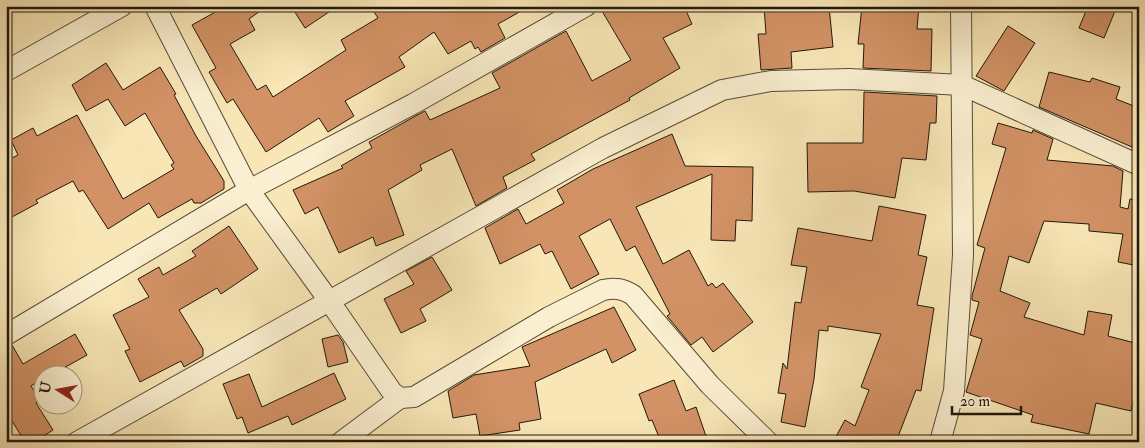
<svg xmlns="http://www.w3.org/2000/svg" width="1145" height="448" font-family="'IM FELL Double Pica',serif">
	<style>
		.building { fill: #d29265; stroke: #21180e }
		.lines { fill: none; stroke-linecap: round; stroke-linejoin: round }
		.street-casing { stroke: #574c38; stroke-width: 22 }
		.street { stroke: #faefd0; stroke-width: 20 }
	</style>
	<rect width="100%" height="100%" fill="#f8e6b6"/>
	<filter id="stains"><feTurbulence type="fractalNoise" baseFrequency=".004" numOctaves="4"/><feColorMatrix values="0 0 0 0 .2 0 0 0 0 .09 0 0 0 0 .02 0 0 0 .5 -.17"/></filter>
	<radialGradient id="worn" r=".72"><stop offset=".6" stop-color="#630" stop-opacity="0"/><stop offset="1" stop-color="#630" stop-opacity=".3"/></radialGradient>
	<g class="building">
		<path d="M226,6H267L249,19L255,30L230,44L257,90L266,85L273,97L346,50L341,40L378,18L370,6H530L498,24L505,38L481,52L478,47L475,49L471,41L448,54L434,32L399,57L405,67L345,101L354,116L328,132L319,118L266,152L233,99L227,103L209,72L216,68L192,25Z"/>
		<path d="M291,6H338L305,28Z"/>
		<path d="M599,6H684L692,24L663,38L680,68L629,98L630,100L531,154L535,160L503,177L507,188L476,206L452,149L420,165L422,170L388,190L404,235L376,246L373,237L339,253L318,207L305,214L293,190L343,168L341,166L372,148L369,142L421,113L425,111L430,120L500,88L492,73L566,31L592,81L631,60Z"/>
		<path d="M764,6H829L833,47L791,52L792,68L761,70L758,34H766Z"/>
		<path d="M862,6H919L917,29H932L931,71L863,68L864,44H858Z"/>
		<path d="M1088,6H1117L1104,38L1079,28Z"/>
		<path d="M1008,26L1035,43L1004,91L976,76Z"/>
		<path d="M106,63L123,90L160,67L176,94L174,95L196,136L224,181V189L201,203H194L192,199L158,218L149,203L108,229L83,190L79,192L73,181L36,200L38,203L12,217L6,206V161L18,155L11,140L33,128L37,136L77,115L123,199L174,169L171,165L174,163L145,113L125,126L108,99L86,111L72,85Z"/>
		<path d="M1049,72L1090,82L1092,78L1120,87L1116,99L1139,108V150L1039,107Z"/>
		<path d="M864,92L937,96L936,123H930L926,160L902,158L895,198L854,191L808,192L807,143H863Z"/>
		<path d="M998,123L1032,133L1033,130L1053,139L1047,160L1113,166L1123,171L1120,207L1128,209L1130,199L1139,200V266L1118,262L1123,234L1089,231V224L1044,221L1029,263L1009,256L1000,291L1030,303L1024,317L1084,335L1088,311L1112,315L1108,336L1139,344V375L1131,411L1096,403L1089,434L1031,422L1033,415L966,392L982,339L970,335L979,302L972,300V296L985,248L977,245L1006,148L992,144Z"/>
		<path d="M672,134L685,166L753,167L752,221L736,220L735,241L711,240L712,174L636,207L663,264L689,250L708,286L712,283L716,288L723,283L753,322L713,352L702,337L691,345L667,316L670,314L635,246L626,251L610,219L579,236L599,274L571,289L552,251L545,254L540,244L500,264L485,228L518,209L526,224L564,203L557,190L593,169Z"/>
		<path d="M879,206L926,215L918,255L927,257L917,305L934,308L921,391L916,390L896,442H833L845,420L855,426L869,390L861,387L881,334L828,326V331L819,330L814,379L805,427L781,422L786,394L778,393L783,363L787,369L795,302L801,303L807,267L791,265L798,228L872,241Z"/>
		<path d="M229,226L258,269L221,294L217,288L179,310L203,349V356L184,367L181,361L140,382L125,351L130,349L113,315L149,297L138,279L159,267L163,275L196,256L192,251Z"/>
		<path d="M432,257L452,290L420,309L426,321L401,333L384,299L414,284L406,271Z"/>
		<path d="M614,307L636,350L612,363L606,349L535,382L541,419L519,423L520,430L480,436L476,414L453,418L448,391L474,375L530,366L522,347Z"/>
		<path d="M75,334L87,355L62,369L61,368L48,376H42V379L31,386L40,400L36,403L53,430L34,442H25L6,411V347L12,345L23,364Z"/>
		<path d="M338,335L343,342L348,362L328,367L322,339Z"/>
		<path d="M334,373L346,399L292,425L288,416L248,433L242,417L237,419L223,384L249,374L262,407Z"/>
		<path d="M674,380L686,411L696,407L708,442H661L652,420L649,421L639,394Z"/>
	</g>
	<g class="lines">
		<defs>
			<g id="street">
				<path d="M155,6L249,190L330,302L392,392L400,398L414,397L549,317L603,290C615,287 623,289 633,295L710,385L768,442"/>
				<path d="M6,71L122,6"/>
				<path d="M6,335L249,190L413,104L586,6"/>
				<path d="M77,442L603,148L722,90L771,81L849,79L962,85L1139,165"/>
				<path d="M341,442L400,398"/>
				<path d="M940,442L954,391L963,255L961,6"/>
			</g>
		</defs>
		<use href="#street" class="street-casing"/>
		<use href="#street" class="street"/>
	</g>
	<rect width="1145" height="448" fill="none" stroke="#f8e6b6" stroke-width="25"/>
	<rect x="8" y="8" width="1130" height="433" fill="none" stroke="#21180e" stroke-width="2.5"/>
	<rect x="12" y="12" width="1120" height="423" fill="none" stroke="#21180e"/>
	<g transform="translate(58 390) rotate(281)"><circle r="24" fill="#faefd0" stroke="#a39982"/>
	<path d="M0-4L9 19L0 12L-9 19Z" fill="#8f2418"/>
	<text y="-8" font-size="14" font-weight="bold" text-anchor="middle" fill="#21180e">U</text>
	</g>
	<path d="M952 406v8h69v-8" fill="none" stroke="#21180e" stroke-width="2.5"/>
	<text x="960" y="406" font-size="15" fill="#21180e" stroke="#faefd0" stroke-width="4" paint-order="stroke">20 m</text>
	<rect width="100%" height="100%" filter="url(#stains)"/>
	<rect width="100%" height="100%" fill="url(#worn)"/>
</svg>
